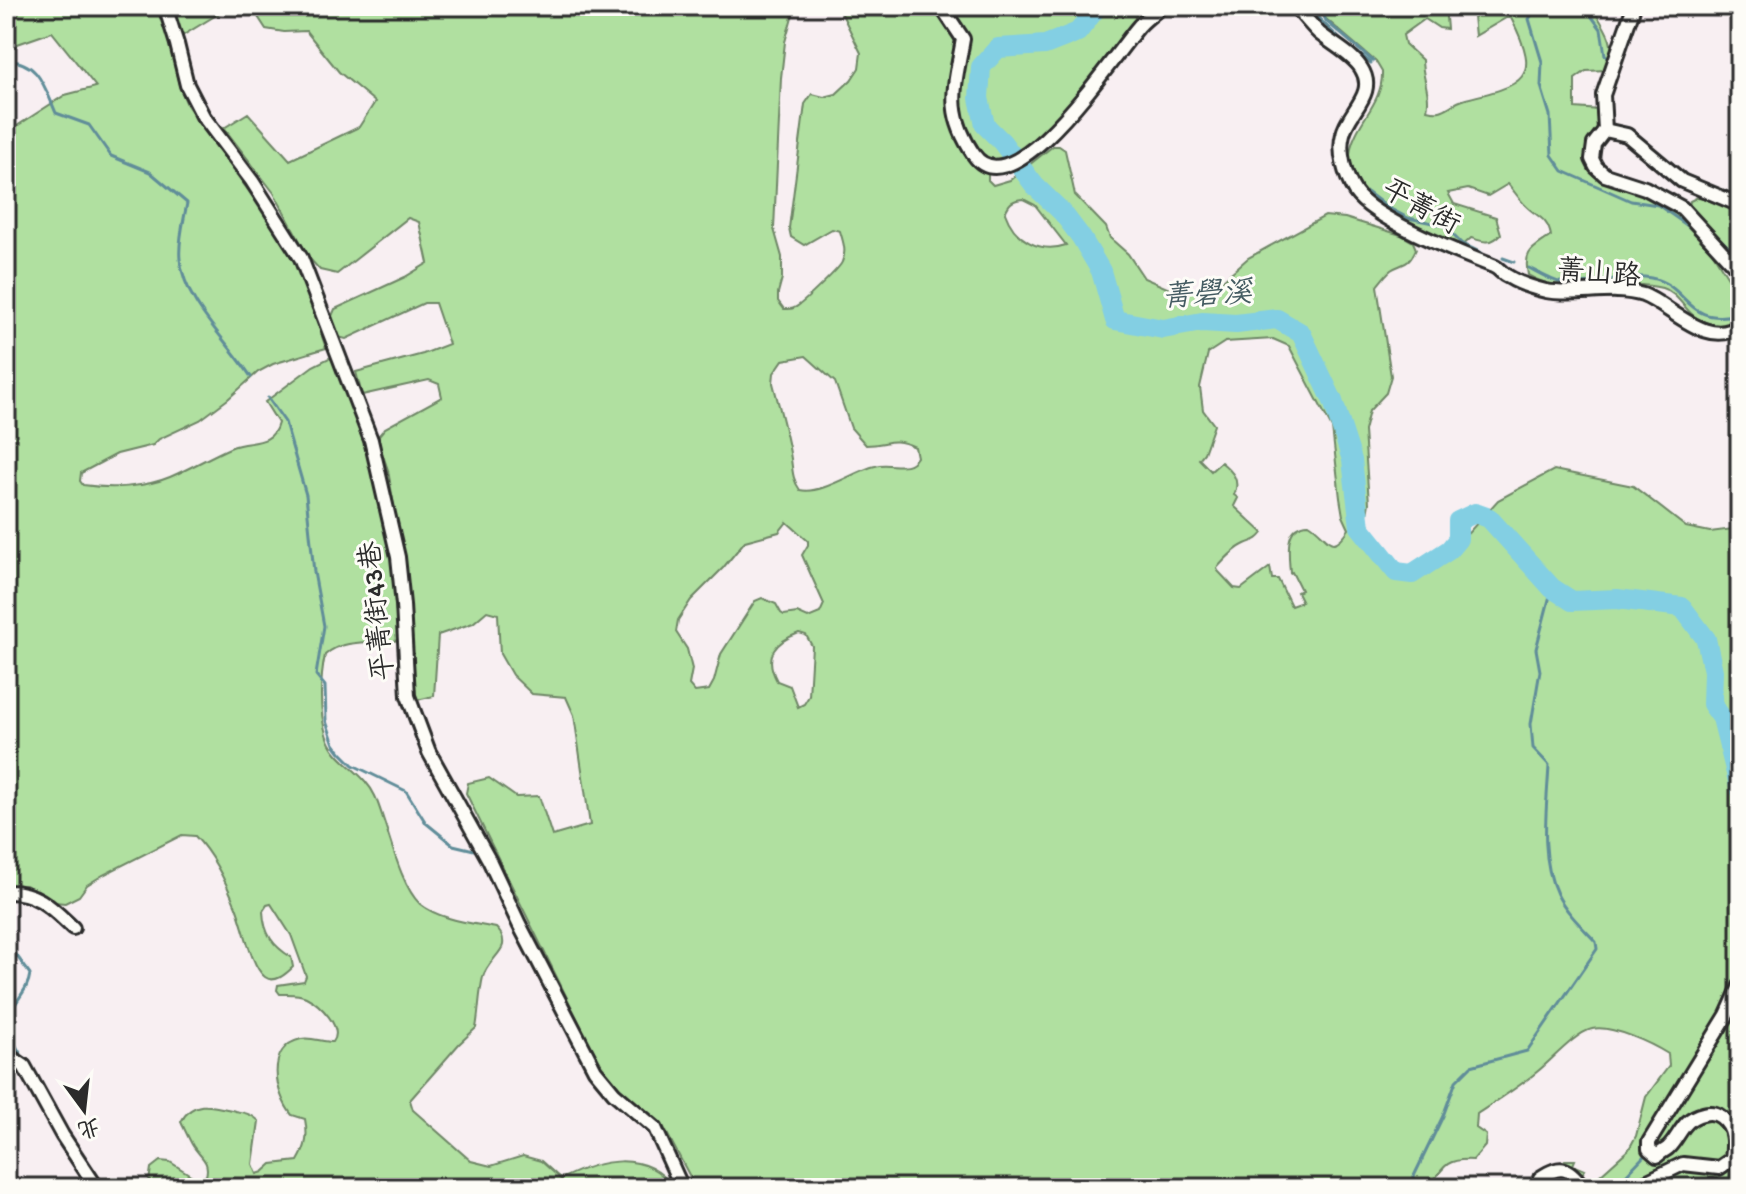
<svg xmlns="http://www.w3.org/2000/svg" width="1746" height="1194" font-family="'Gochi Hand','LXGW WenKai TC',sans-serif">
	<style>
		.green { fill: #b0e0a0; stroke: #6e8666; stroke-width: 2; fill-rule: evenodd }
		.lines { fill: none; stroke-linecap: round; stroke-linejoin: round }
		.stream { stroke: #608d99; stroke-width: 3 }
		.river { stroke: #83cfe3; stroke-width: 20 }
		.minor-casing { stroke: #2b2b2b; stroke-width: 18 }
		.minor { stroke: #fdfcf7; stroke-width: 12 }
		.labels { text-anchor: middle; stroke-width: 6; stroke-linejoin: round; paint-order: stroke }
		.street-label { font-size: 28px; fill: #2b2b2b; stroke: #fdfcf7 }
		.water-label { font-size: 30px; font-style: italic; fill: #455c62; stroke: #fdfcf7 }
	</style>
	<rect width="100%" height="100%" fill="#f8eff2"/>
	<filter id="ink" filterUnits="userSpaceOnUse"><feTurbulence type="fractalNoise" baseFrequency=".0125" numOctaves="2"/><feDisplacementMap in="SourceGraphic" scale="16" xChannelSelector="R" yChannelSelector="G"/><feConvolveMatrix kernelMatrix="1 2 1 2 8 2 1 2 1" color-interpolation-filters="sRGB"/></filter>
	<g filter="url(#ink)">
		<g class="green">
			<path d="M6,6H231L169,44L179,85L187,105L265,214L298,267L326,348L273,364L258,372L228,399L200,420L159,439L153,445L117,454L81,473L80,481L83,485C110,489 144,488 170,477C191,468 211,456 232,447C251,440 272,447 278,423L265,402L313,366L329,358L334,360L384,499L400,608L398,640L394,641C372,643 341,639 325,655C320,680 319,710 326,734C333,761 364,771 375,796C387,823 399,885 420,904C440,920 471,923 496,928C501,933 504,937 503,945C501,954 486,964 483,977C479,993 479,1012 476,1028L459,1044L410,1100L413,1110L471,1161L491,1166L523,1156L541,1161L561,1179C598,1160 645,1148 674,1188H148L151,1168L160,1161L170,1162L197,1179L206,1176C210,1161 201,1158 193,1146C190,1141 184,1128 181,1122C193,1098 214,1106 235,1111C245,1113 252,1114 259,1121L253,1164L257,1174L263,1172L272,1164L298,1161C307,1146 308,1135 305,1119L292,1115C275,1094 265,1047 301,1039C312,1037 322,1042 333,1042C344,1028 320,1004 306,997C298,993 289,994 280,994L277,990L278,985L304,981L306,976L291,935L271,904L267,905L263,911C264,934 273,946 291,957L293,967C286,974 275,984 265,977C251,967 243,923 236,907C227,884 212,854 195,836L182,835L103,875L87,885L79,896L65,903L54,902L26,885L6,887V133L65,95L96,87L52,32L6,48Z"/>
			<path d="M251,6H795L785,42L781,78L774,229L782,257V278L778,293V301L784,309C789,309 791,310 796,307C802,304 840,268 842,262C847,251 843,242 840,231L832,229L804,245L791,237L789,228L805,104L812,94L824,97L836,94L851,80L859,68L861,53L841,12L829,6H1152L1114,45L1071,104L1023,149L1002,159L988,174V180L993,185L1010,180L1053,146H1059L1065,150L1075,195L1106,227L1110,238L1128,254L1144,278L1174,291L1214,288L1248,258L1325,216L1345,218L1401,235L1413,242L1416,249C1408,267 1404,262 1391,270C1386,274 1381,281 1377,286L1391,376L1386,393L1369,411L1364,431L1369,503L1364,532L1392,575L1405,578L1443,561L1498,500L1554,470L1633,486L1686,527L1710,532L1733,529L1740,541V1188H1540L1565,1160H1575L1573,1165L1585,1170L1582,1174L1590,1184L1629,1149L1636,1136L1646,1097L1669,1066L1668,1054C1652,1044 1611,1024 1592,1029C1575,1033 1552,1060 1538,1071C1519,1087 1498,1100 1477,1114L1476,1128L1486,1135L1485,1146L1473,1160C1446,1158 1443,1167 1429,1188H696L662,1124L605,1075L466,793L468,783L489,778L516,797L539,796L552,836L590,825L574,715L566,697L532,694L512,675L500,654L498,614L487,611L473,623L438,635L434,696L417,700L413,688L410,604L388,470L379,444V435L385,428L442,397L439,384L429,380L362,395L356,372L423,354L449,344L435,303H424L346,339L338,337L332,316L335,309L405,277L428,263L419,222L408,218L337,274L320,270L309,258L274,193L224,128L248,113L290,160L359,127L375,102L339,72L306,31L284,32L266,29ZM1023,199L1035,205L1066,245C1039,254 1014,239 1005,213C1009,203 1012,200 1023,199ZM1273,339L1289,346L1332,428L1340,498L1343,516L1349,529C1330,557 1329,536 1309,524C1283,525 1289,554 1290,573L1292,572L1301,590L1297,592L1302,602L1291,606L1278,579H1272L1270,567L1241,589L1234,588L1218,571L1217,568C1225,559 1234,549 1245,544C1254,540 1257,541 1263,533L1234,506L1238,498L1234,495C1241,480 1232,471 1221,462L1211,471L1199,459L1204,453L1214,425L1203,410L1200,387L1208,353L1225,342ZM806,356L835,382L851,428L866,445C889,445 890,436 915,447L917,457C907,473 890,461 875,466C854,471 822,495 800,490C791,478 793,467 790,453C786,430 779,406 773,383L774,373L783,360ZM787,522L808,541V545L802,555L824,604L820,613L808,618L797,613L784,615L781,613L776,604L762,598L755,601L721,654L714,681L709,690L695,692L689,685L692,669L687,649L676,632L678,620L691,600L723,568L745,541L779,532ZM799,633L806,635L812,646L809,696L804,704L798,707L790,686L777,681C763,655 775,642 799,633Z"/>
			<path d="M1311,6H1445L1447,29L1439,28L1425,19L1403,35L1405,44L1422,60C1422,78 1431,93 1427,110C1447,115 1447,104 1466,99C1523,85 1543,80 1511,18H1506L1475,36L1472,6H1591C1605,28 1619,44 1607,70L1586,71L1575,79V108L1600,110L1601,129C1591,141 1586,146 1589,163L1630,189L1669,207L1712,252L1737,292L1740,314L1734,321L1723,327C1713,325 1701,322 1694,316C1683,307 1676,292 1662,288C1619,277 1567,299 1528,275C1523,250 1533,249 1551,236C1548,218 1537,217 1526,206C1519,199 1514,191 1508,184L1488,196L1468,189L1448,193L1454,204L1496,217L1501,234C1491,245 1484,242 1471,238L1459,249C1414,229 1325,197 1356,134C1366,113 1383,97 1382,72L1376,62Z"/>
			<path d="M1698,197L1707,198L1740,213V267L1689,207L1690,201Z"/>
		</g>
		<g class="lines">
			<g class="stream">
				<path d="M1306,6L1341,40L1371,63"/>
				<path d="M1320,6L1326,21L1373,61"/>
				<path d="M1542,6L1536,8L1529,19L1542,62L1541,86L1550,115L1552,155L1563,171L1631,201L1658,205L1695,231L1702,240"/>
				<path d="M1584,6L1601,29L1605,55L1611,58"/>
				<path d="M6,61C38,59 45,88 56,113L89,125L111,156L150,172L187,203C184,220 178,241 180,259C185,305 227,339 251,377"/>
				<path d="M1367,192L1387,207L1408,218L1443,225L1461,243L1482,253"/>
				<path d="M1713,232L1740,258"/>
				<path d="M1503,258L1514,262"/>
				<path d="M1529,268C1541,274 1555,283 1570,284C1596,286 1625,273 1651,278C1690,286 1685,327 1738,314"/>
				<path d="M268,398L285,422L306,495L314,572L324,626L316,675L325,686L326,721L334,744L340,752L353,765L406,791L426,823L453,845L474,850"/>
				<path d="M6,912V930"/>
				<path d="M6,941L30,974C28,989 20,995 13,1008C4,1025 15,1048 26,1061"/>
				<path d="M1623,1184V1178L1644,1156"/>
				<path d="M1412,1188L1414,1176L1443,1116L1456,1081L1471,1066L1527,1051L1597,949L1596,942C1582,927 1566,912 1557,894C1539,856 1547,807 1549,765L1533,748L1531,724L1540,671L1536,649L1552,588"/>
				<path d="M1731,1188L1740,1166"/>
			</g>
			<path class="river" d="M1098,6L1078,32L1045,45L998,48L981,67L979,98L985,125L1002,142L1035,186L1062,212L1081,237L1101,271L1115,320L1163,329L1202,322L1236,324L1277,319L1301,333L1333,401L1352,460L1360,527L1396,572L1412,574L1449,550L1458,539V521L1475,513L1489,518L1552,588L1572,601L1617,599L1682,607L1706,639L1713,671L1712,704L1722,718L1740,789"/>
			<defs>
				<g id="minor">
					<path d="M165,6L177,44L187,85L203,116L252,181L301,258L371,440L398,557L403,605L408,696L429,752L489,860L519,924L595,1070L614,1093L655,1128L682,1188"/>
					<path d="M941,6L963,39C955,87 944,111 974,155C1013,211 1116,52 1139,26C1146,18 1155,12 1162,6"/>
					<path d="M1295,6C1303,15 1311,25 1319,33C1332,44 1352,54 1361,68C1378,94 1348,111 1343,134C1338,152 1345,176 1355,192C1374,220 1460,253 1493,266C1499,268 1501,273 1507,276C1518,283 1533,288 1546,291C1577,297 1613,285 1643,295C1670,305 1709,351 1740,325"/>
					<path d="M1605,130L1594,144L1592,159L1596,167L1605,175L1645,188L1682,208L1737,268L1740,282"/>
					<path d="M1605,130L1627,135L1682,181L1740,205"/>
					<path d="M1605,130L1603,95L1634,6"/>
					<path d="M6,892C37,891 52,908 73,928"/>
					<path d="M6,1054L24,1066L62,1135L97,1188"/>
					<path d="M1540,1178C1563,1163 1568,1168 1584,1188"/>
					<path d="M1633,1188L1683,1164L1719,1168L1732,1159C1734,1143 1735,1128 1721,1117C1716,1113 1710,1112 1703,1114C1682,1119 1681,1135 1668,1148C1664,1151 1660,1153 1657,1156L1649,1149V1142L1727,1015L1740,986"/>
				</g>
			</defs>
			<use href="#minor" class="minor-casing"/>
			<use href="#minor" class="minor"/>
		</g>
	</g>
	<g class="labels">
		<g class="street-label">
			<text transform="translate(1422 205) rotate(29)" y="10">平菁街</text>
			<text transform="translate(1599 271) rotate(5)" y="10">菁山路</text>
			<text transform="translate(375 611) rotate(-96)" y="10">平菁街43巷</text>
		</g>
		<g class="water-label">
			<text transform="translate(1207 293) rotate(-3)" y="10">菁礐溪</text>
		</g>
	</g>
	<rect width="1746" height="1194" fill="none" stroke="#fdfcf7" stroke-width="32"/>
	<rect x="16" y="16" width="1714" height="1162" fill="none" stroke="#2b2b2b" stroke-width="3" filter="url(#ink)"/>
	<g transform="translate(84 1110) rotate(165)" stroke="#fdfcf7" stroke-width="6" paint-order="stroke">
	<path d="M0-6L14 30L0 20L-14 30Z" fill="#2b2b2b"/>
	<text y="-12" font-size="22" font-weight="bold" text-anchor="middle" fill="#2b2b2b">北</text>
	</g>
</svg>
